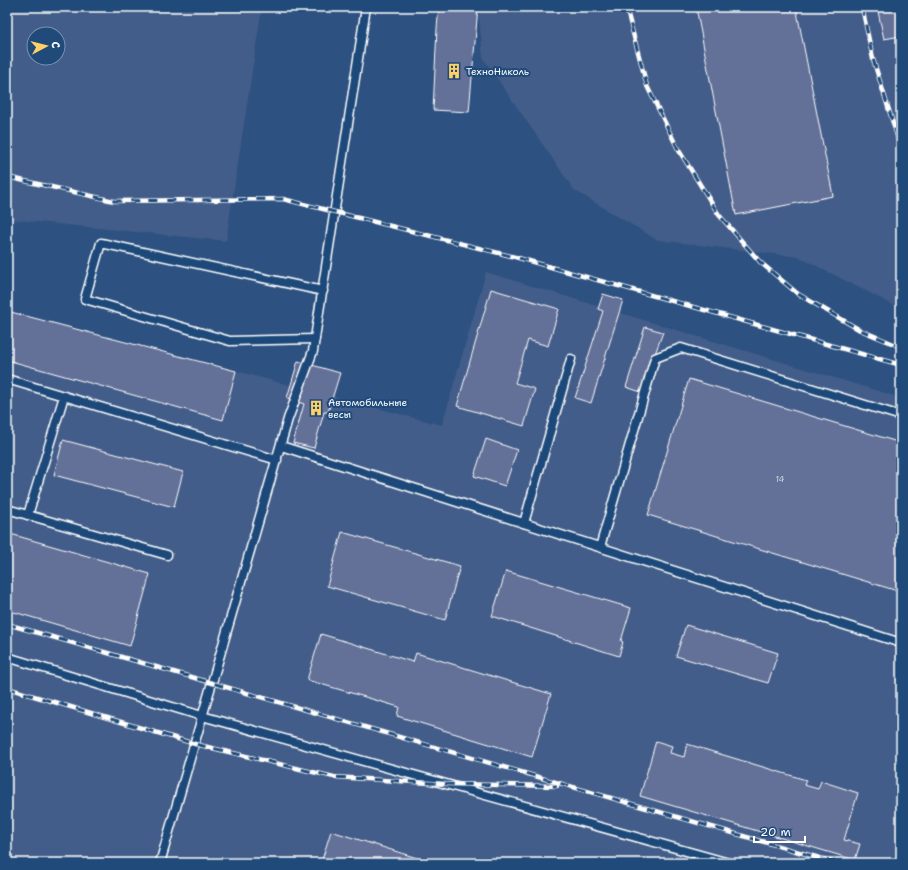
<svg xmlns="http://www.w3.org/2000/svg" width="908" height="870" font-family="'Shantell Sans',sans-serif">
	<style>
		.built { fill: #425d89; fill-rule: evenodd }
		.building { fill: #646f98; stroke: #fff }
		.lines { fill: none; stroke-linecap: round; stroke-linejoin: round }
		.service-casing { stroke: #fff; stroke-width: 11 }
		.service { stroke: #1f4a7a; stroke-width: 8 }
		.rail-casing { stroke: #fff; stroke-width: 4.5 }
		.rail { stroke: #1f4a7a; stroke-width: 3; stroke-dasharray: 9; stroke-linecap: butt }
		.labels { text-anchor: middle; stroke-width: 4; stroke-linejoin: round; paint-order: stroke }
		.number-label { font-size: 8px; fill: #d8dbe5 }
		.poi-label { font-size: 10px; fill: #fff; stroke: #1f4a7a; text-anchor: start }
	</style>
	<rect width="100%" height="100%" fill="#2d5180"/>
	<filter id="ink" filterUnits="userSpaceOnUse"><feTurbulence type="fractalNoise" baseFrequency=".025" numOctaves="2"/><feDisplacementMap in="SourceGraphic" scale="8" xChannelSelector="R" yChannelSelector="G"/><feConvolveMatrix kernelMatrix="1 2 1 2 8 2 1 2 1" color-interpolation-filters="sRGB"/></filter>
	<g filter="url(#ink)">
		<g class="built">
			<path d="M7,7H262L226,241L7,219ZM34,34H58V58H34Z"/>
			<path d="M478,7H901V309L799,257L657,240L574,190L483,58Z"/>
			<path d="M486,272L901,398V863H7V311L442,425Z"/>
		</g>
		<g class="building">
			<path d="M439,7H478L469,112L433,110L437,28Z"/>
			<path d="M696,7H796L833,196L736,215Z"/>
			<path d="M877,7H901V36L884,39Z"/>
			<path d="M491,289L559,309L548,346L528,340L515,383L535,389L524,426L457,406Z"/>
			<path d="M603,294L623,300L591,403L575,398L603,311L598,309Z"/>
			<path d="M7,311L236,371L223,420L7,360Z"/>
			<path d="M645,327L663,332L641,392L626,387Z"/>
			<path d="M298,361L340,373L328,412H324L314,448L293,443L304,404L287,398Z"/>
			<path d="M689,379L901,443V592L648,515Z"/>
			<path d="M486,439L517,450L505,486L474,476Z"/>
			<path d="M63,440L183,472L174,507L54,475Z"/>
			<path d="M342,532L460,566L445,620L327,586Z"/>
			<path d="M7,533L150,574L130,646L7,610Z"/>
			<path d="M506,571L631,608L621,641L623,642L619,656L492,616Z"/>
			<path d="M686,625L778,653L768,683L676,656Z"/>
			<path d="M321,634L413,662L416,653L551,694L532,757L397,716L399,707L307,680Z"/>
			<path d="M656,741L672,746L670,753L684,757L687,744L806,780L804,785L818,789L821,781L858,793L844,840L860,844L855,860L640,796Z"/>
			<path d="M331,831L433,863H321Z"/>
		</g>
		<g class="lines">
			<defs>
				<g id="service">
					<path d="M315,339L230,341L85,299L101,243L323,291"/>
					<path d="M7,379L277,460"/>
					<path d="M281,446L901,643"/>
					<path d="M7,509L167,555"/>
					<path d="M28,515L64,396"/>
					<path d="M524,523L571,359"/>
					<path d="M600,547L655,358L681,348L901,416"/>
					<path d="M7,657L202,716L729,863"/>
					<path d="M160,863L288,419L313,351L366,7"/>
				</g>
			</defs>
			<use href="#service" class="service-casing"/>
			<use href="#service" class="service"/>
			<defs>
				<g id="rail">
					<path d="M626,7L647,86L678,149L719,215L760,262L798,294L860,330L901,347"/>
					<path d="M862,7L873,59L898,139L901,145"/>
					<path d="M7,177L114,201L283,199L515,257L901,365"/>
					<path d="M7,624L837,863"/>
					<path d="M7,688L195,744L334,777L446,784L557,786"/>
				</g>
			</defs>
			<use href="#rail" class="rail-casing"/>
			<use href="#rail" class="rail"/>
		</g>
	</g>
	<defs>
		<symbol id="building-bare" viewBox="-9 -9 18 18"><path d="M-4-6H4V6H1V3H-1V6H-4ZM-2.5-4.3h1.7v1.8h-1.7ZM.8-4.3h1.7v1.8H.8ZM-2.5-1h1.7V.8h-1.7ZM.8-1h1.7V.8H.8Z" fill="#ffd166" stroke="#1f4a7a" stroke-width="2.5" paint-order="stroke"/></symbol>
	</defs>
	<g fill-rule="evenodd">
		<use href="#building-bare" x="443" y="60" width="22" height="22"/>
		<use href="#building-bare" x="305" y="397" width="22" height="22"/>
	</g>
	<g class="labels">
		<g class="number-label">
			<text x="780" y="482">14</text>
		</g>
		<g class="poi-label">
			<text x="466" y="75">ТехноНиколь</text>
			<text x="328" y="406">Автомобильные<tspan x="328" dy="12">весы</tspan></text>
		</g>
	</g>
	<rect width="908" height="870" fill="none" stroke="#1f4a7a" stroke-width="24"/>
	<rect x="12" y="12" width="884" height="846" fill="none" stroke="#fff" stroke-width="1.5" filter="url(#ink)"/>
	<g transform="translate(46 46) rotate(83)"><circle r="19" fill="#1f4a7a" stroke="#7992af"/>
	<path d="M0-3L7 15L0 10L-7 15Z" fill="#ffd166"/>
	<text y="-6" font-size="11" font-weight="bold" text-anchor="middle" fill="#ffffff">С</text>
	</g>
	<path d="M754 836v6h51v-6" fill="none" stroke="#ffffff" stroke-width="2"/>
	<text x="760" y="836" font-size="12" fill="#ffffff" stroke="#1f4a7a" stroke-width="3" paint-order="stroke">20 m</text>
</svg>
